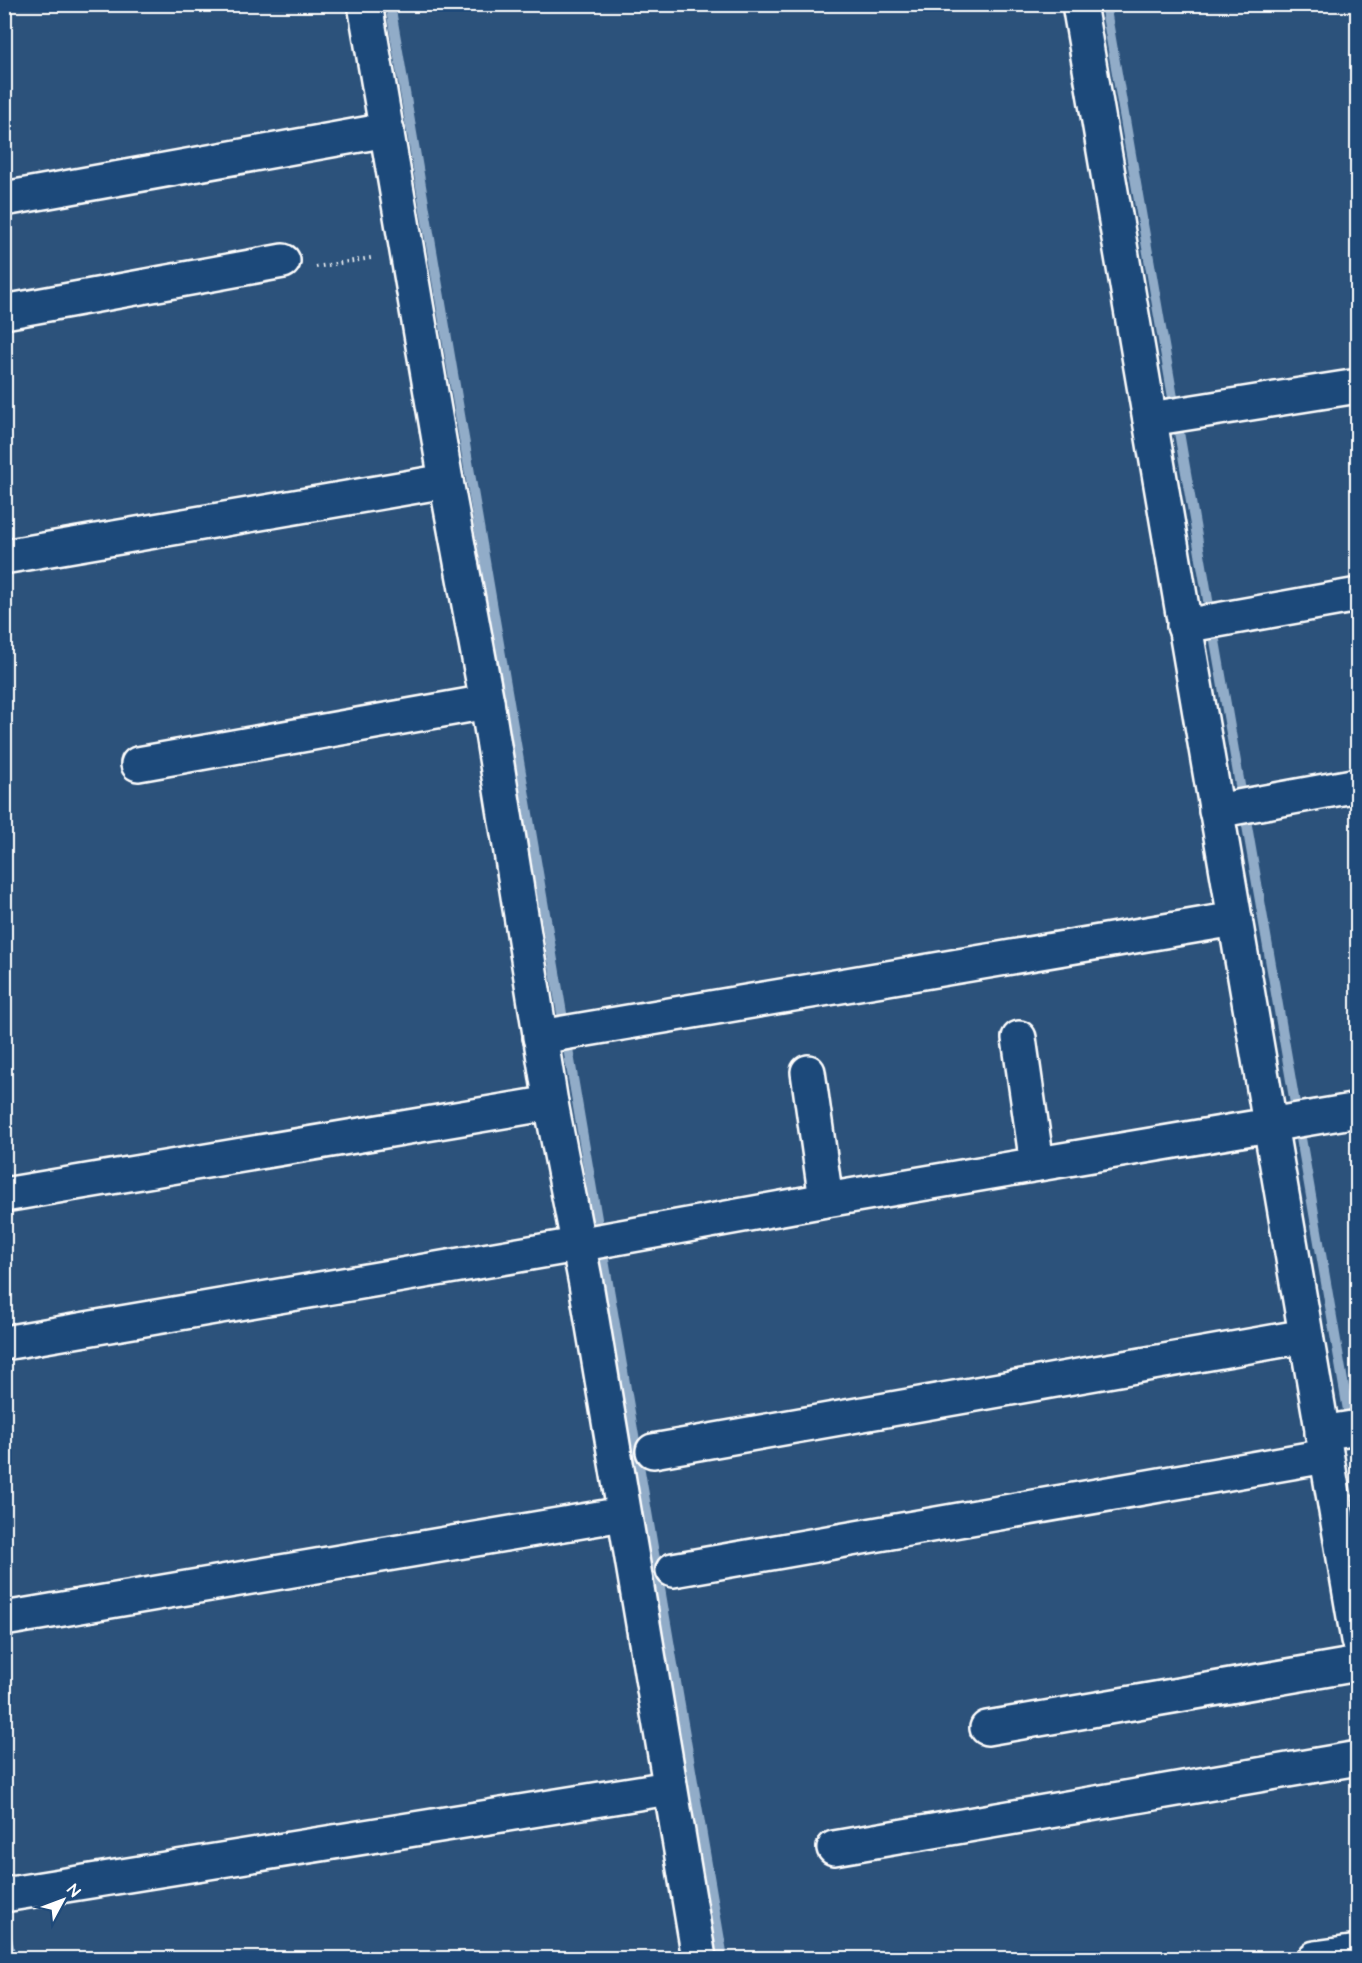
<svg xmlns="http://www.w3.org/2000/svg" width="1362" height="1963" font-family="'Architects Daughter',sans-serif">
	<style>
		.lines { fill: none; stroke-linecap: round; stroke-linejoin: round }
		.stream { stroke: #91acc8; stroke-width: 10 }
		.minor-casing { stroke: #fff; stroke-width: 38 }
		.path { stroke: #fff; stroke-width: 4; stroke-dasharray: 1.5 4.5; stroke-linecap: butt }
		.minor { stroke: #1f4a7a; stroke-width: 33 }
	</style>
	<rect width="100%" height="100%" fill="#2c527b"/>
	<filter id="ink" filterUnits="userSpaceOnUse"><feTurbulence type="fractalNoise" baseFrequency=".0167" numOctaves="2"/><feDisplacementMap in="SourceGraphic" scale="12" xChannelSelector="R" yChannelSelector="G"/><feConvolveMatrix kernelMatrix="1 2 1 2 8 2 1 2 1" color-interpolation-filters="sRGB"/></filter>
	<g filter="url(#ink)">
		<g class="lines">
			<g class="stream">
				<path d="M390,4L723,1958"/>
				<path d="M1105,4L1358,1468"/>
				<path d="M4,1923L11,1958"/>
			</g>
			<defs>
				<g id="minor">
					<path d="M365,4L446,481L487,702L551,1103L586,1284L699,1958"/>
					<path d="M1079,4L1358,1640"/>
					<path d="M4,199L387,130"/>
					<path d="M4,312L283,261"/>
					<path d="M1150,419L1358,386"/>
					<path d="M9,556L446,481"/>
					<path d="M1184,626L1358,595"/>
					<path d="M138,764L487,702"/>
					<path d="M1216,811L1358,785"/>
					<path d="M540,1037L1235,919"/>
					<path d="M1019,1038L1037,1164"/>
					<path d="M808,1072L826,1200"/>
					<path d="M4,1195L551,1103"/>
					<path d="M4,1343L577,1245L826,1200L1358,1110"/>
					<path d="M1322,1433L1358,1427"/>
					<path d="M653,1451L1306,1336"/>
					<path d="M673,1570L1326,1456"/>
					<path d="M4,1619L623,1514"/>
					<path d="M987,1728L1358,1664"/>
					<path d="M834,1848L1358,1758"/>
					<path d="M4,1895L669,1788"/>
					<path d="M1315,1958L1358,1952"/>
				</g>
			</defs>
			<use href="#minor" class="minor-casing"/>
			<path class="path" d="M316,267L371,258"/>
			<use href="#minor" class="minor"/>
		</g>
	</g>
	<rect width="1362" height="1963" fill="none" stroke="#1f4a7a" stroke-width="24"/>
	<rect x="12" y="12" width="1338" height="1939" fill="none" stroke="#fff" stroke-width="2" filter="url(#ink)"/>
	<g transform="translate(63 1900) rotate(49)" stroke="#1f4a7a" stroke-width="4.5" paint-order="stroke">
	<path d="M0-4.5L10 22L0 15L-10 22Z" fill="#ffffff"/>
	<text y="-9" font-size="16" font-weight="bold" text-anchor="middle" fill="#ffffff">N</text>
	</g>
</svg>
